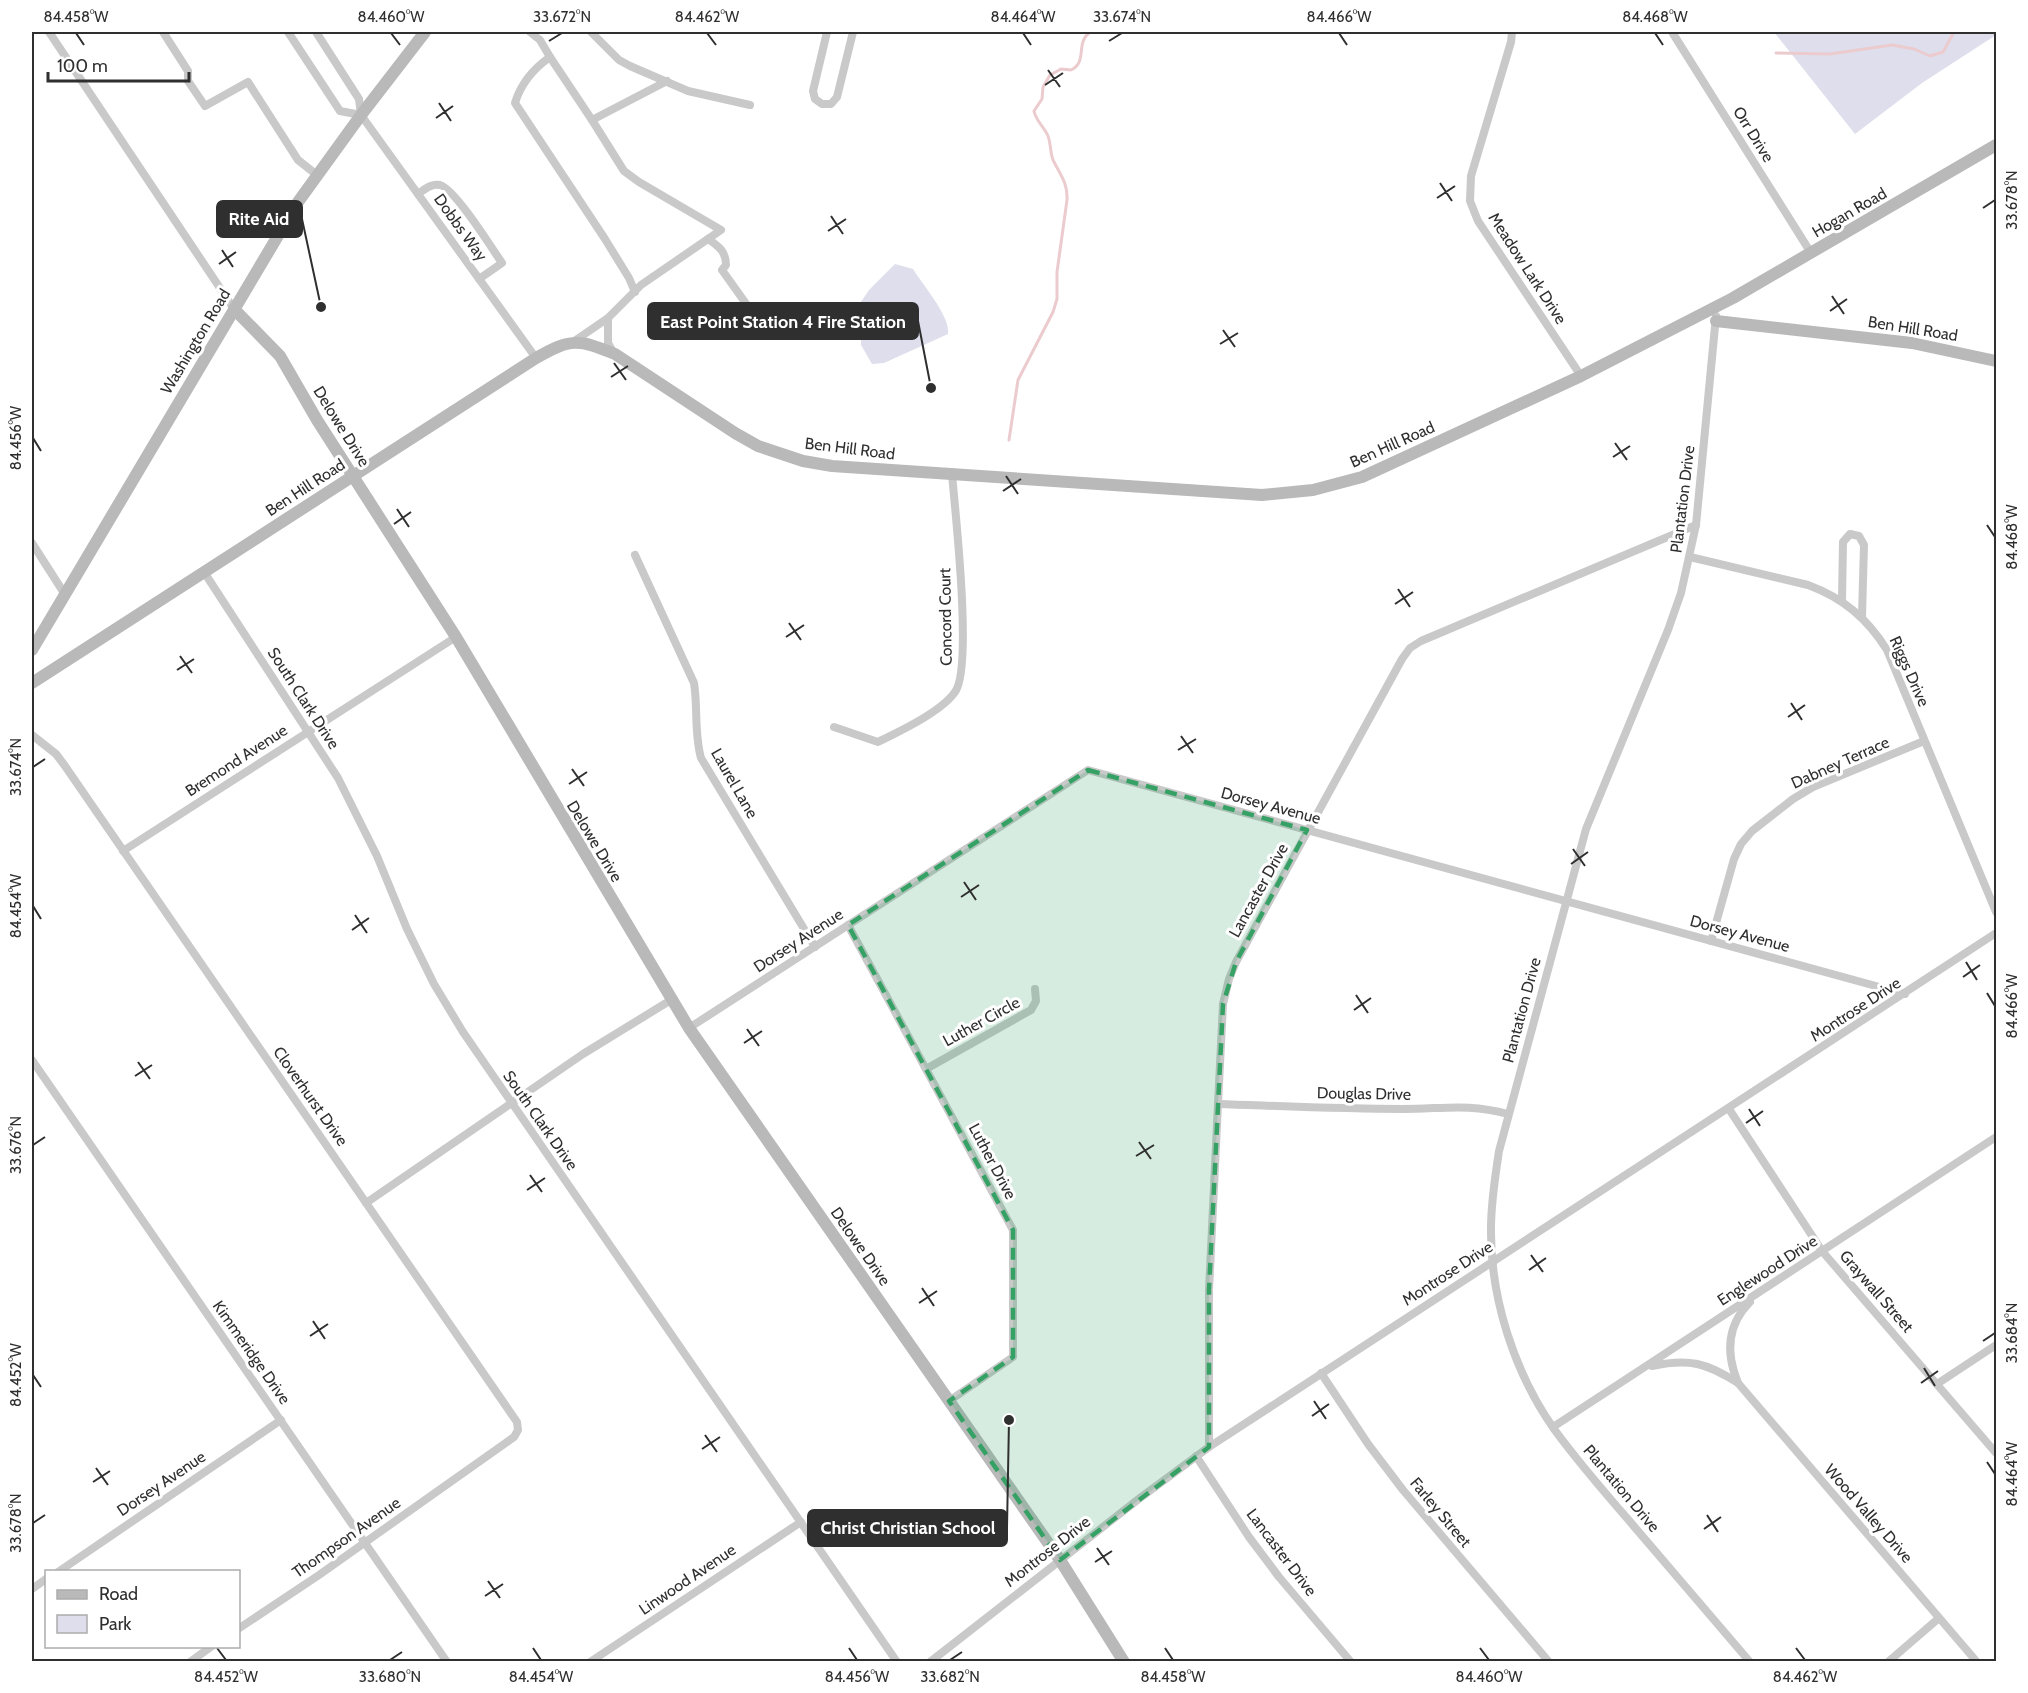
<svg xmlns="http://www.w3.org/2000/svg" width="2028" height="1693" font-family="Cabin,sans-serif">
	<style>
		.green { fill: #dedeec }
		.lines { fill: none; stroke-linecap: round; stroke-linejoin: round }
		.stream { stroke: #ebcbce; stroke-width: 3 }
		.street { stroke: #c9c9c9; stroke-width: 8 }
		.secondary { stroke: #b9b9b9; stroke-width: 12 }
		.marked { fill: #36a165; fill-opacity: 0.2; stroke: #36a165; stroke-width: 4.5; stroke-dasharray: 12 8; stroke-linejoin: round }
		.ticks { fill: none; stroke: #2f2f2f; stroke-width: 2 }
		.labels { text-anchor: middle; stroke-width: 6; stroke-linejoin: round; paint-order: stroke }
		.street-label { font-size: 16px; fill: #2f2f2f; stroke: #fff }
		.leader { fill: none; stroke: #2f2f2f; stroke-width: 2 }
		.callout-dot { fill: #2f2f2f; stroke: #fff; stroke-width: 2 }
		.callout { fill: #2f2f2f; stroke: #2f2f2f; stroke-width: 2 }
		.callout-label { font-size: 18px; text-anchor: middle; font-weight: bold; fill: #fff }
		.neatline { fill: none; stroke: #2f2f2f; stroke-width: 2 }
		.ticks-label { font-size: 15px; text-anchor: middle; fill: #2f2f2f }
	</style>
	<rect width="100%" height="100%" fill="#fff"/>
	<g class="green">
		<path d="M1774,32H1996V35L1922,83L1855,134Z"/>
		<path d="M895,264L913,269C922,284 951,317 948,334L884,363L872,364L861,345V302L869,290Z"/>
	</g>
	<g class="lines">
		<g class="stream">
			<path d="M1776,53L1830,54L1892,45L1914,49L1930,56L1943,52L1954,32"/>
			<path d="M1009,440L1018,380L1053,312L1057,299V272L1067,200C1068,183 1060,174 1053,160C1050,152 1051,144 1048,136C1044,127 1036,121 1034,111L1042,99L1043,87L1050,75L1061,69L1071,70C1088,62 1075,43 1090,32"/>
		</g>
		<g class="street">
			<path d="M49,32L234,309"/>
			<path d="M163,32L188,71V81L205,106L248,82L298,160L317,175"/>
			<path d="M288,32L340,111L361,115"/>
			<path d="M316,32L359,99L361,115L536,358"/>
			<path d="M530,32L540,40L550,57"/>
			<path d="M591,32L619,60L630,66L688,91L750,105"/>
			<path d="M827,32L813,91L815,99L822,104H831L837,97L853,32"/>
			<path d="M1512,32L1511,42L1471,176L1470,201L1478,221L1581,376"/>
			<path d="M1672,32L1811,253"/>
			<path d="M592,120L624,171L639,182L721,230L641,285L608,318"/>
			<path d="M418,194C424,190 431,183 440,185C455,189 491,247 502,263L479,279"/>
			<path d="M708,239C718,246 726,251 726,265L722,270L764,329"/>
			<path d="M635,292L629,278L605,239L515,103C521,83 533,69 550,57L592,120L667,81"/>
			<path d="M1716,316L1696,525L1681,593L1668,630L1586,829L1499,1151C1495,1177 1491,1202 1491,1228C1490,1297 1514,1372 1554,1429C1578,1462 1605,1493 1632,1524C1671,1570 1711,1616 1750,1662"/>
			<path d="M573,342L608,318V343L614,354"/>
			<path d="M32,543L64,593"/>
			<path d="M635,555L694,683C698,708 694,733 701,758L815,947"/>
			<path d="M1690,557L1808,585C1843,598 1867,618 1887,650L1996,912"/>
			<path d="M204,572L338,778L377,856L407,929L434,984L463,1032L897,1662"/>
			<path d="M1842,600L1843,542L1850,534L1859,536L1864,545L1862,616"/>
			<path d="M834,727L878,742C900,731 941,712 955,692C973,668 955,510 952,474"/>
			<path d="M32,735L56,754L65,766L517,1422L518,1430L514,1437L319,1575L238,1629"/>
			<path d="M123,851L456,637"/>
			<path d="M848,925L1013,1230V1357L949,1401"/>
			<path d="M1711,941L1734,859L1741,844L1752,831L1793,799L1813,787L1924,741"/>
			<path d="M689,1028L1088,770L1905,994"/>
			<path d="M32,1060L447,1662"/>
			<path d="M926,1069L1031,1010L1036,1001L1035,989"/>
			<path d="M1218,1104C1279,1106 1341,1109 1403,1109C1443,1109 1468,1103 1508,1114"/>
			<path d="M1729,1109L1822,1251L1996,1453"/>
			<path d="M366,1203L583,1054L671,1000"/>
			<path d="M1652,1366C1689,1358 1707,1363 1738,1383L1977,1662"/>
			<path d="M1321,1373L1368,1444L1403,1490L1549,1662"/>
			<path d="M1738,1383C1726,1354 1726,1326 1750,1302"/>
			<path d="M1937,1384L1996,1345"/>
			<path d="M1553,1427L1996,1137"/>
			<path d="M1209,1447V1290L1218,1104L1223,1004L1229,979L1236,962L1402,659L1410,648L1421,641L1696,525"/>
			<path d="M1196,1456L1249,1537L1279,1577L1351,1662"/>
			<path d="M58,1572L281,1420"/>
			<path d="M32,1589L46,1579"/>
			<path d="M190,1662L212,1646"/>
			<path d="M590,1662L801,1522"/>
			<path d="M930,1662L1140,1498L1209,1447L1996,933"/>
			<path d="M1888,1662L1939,1618"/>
		</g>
		<g class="secondary">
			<path d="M234,309L280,356L317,420L456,637L689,1028L1060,1560L1124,1662"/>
			<path d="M1716,321L1912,343L1996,361"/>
			<path d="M32,650L298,202L361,115L425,32"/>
			<path d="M32,683L536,358C571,338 578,339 615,354L735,433L758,446L803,461L832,466L1262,495L1313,490L1362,477L1581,376L1733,298L1996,145"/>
		</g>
	</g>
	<path class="marked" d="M1088,770L1307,830L1236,962L1223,1004L1209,1290V1447L1060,1560L949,1401L1013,1357V1230L848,925Z"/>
	<path class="ticks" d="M76,33L84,45M391,33L400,45M707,33L716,45M1023,33L1031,45M1339,33L1347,45M1655,33L1663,45M549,41L562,33M1109,41L1122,33M1048,70L1060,87M1045,85L1063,73M439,103L451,121M436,118L453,106M1440,183L1452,201M1437,198L1455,186M1983,208L1995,200M831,216L843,234M828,231L846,219M222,250L233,267M219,264L236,252M1832,296L1844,314M1830,311L1847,299M1223,330L1235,347M1220,344L1238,333M614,363L626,380M611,377L628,366M33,438L41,451M1615,443L1627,460M1613,457L1630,446M1006,476L1018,494M1003,491L1021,479M397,509L409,527M394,524L411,512M1987,525L1995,537M1398,589L1410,607M1395,604L1413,592M789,623L801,640M786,637L804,625M180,656L192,673M177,670L194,659M1791,703L1802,720M1788,717L1805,705M1181,736L1193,753M1178,750L1196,739M33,767L45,759M572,769L584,786M569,784L587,772M1573,849L1585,866M1571,864L1588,852M964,882L976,900M961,897L979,885M33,906L41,919M355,915L367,933M352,930L369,918M1966,962L1977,980M1963,977L1980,965M1987,993L1995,1006M1356,995L1368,1013M1354,1010L1371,998M747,1029L759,1046M744,1043L762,1031M138,1062L150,1079M135,1076L152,1065M1749,1109L1760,1126M1746,1123L1763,1111M1139,1142L1151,1159M33,1145L45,1137M1136,1156L1154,1145M530,1175L542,1192M527,1190L545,1178M1531,1255L1543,1272M1529,1270L1546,1258M922,1288L934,1306M919,1303L937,1291M313,1321L325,1339M310,1336L328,1324M1983,1341L1995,1333M1924,1368L1935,1386M33,1375L41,1387M1921,1383L1938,1371M1314,1401L1326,1419M1312,1416L1329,1404M705,1435L717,1452M702,1449L720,1437M1987,1462L1995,1474M96,1468L108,1485M93,1482L110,1471M1707,1515L1718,1532M33,1523L45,1515M1704,1529L1721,1517M1097,1548L1109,1565M1095,1562L1112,1551M488,1581L500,1598M485,1596L503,1584M217,1648L226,1660M533,1648L541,1660M849,1648L857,1660M1165,1648L1173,1660M1480,1648L1489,1660M1796,1648L1805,1660M390,1660L402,1652M950,1660L962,1652"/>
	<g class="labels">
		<g class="street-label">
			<text transform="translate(1754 134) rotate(58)" y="6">Orr Drive</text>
			<text transform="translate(1849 212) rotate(-30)" y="6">Hogan Road</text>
			<text transform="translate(461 227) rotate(54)" y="6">Dobbs Way</text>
			<text transform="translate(1528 268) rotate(57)" y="6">Meadow Lark Drive</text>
			<text transform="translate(1913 328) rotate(9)" y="6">Ben Hill Road</text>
			<text transform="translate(195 341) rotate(-59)" y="6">Washington Road</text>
			<text transform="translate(342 426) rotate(58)" y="6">Delowe Drive</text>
			<text transform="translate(1392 444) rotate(-24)" y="6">Ben Hill Road</text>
			<text transform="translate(850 448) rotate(7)" y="6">Ben Hill Road</text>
			<text transform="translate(305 487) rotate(-33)" y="6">Ben Hill Road</text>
			<text transform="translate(1682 499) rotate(-83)" y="6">Plantation Drive</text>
			<text transform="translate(945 617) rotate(-91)" y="6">Concord Court</text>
			<text transform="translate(1910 671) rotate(66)" y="6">Riggs Drive</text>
			<text transform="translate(304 698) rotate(57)" y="6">South Clark Drive</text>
			<text transform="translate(236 760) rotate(-33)" y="6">Bremond Avenue</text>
			<text transform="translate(1840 762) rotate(-24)" y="6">Dabney Terrace</text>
			<text transform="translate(735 783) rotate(60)" y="6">Laurel Lane</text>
			<text transform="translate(1271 805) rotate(15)" y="6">Dorsey Avenue</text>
			<text transform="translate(595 841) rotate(59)" y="6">Delowe Drive</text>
			<text transform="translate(1258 890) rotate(-61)" y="6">Lancaster Drive</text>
			<text transform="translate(1740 933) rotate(15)" y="6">Dorsey Avenue</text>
			<text transform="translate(798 940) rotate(-33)" y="6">Dorsey Avenue</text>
			<text transform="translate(1855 1009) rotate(-33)" y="6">Montrose Drive</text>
			<text transform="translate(1521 1010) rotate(-75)" y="6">Plantation Drive</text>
			<text transform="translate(981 1021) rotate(-29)" y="6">Luther Circle</text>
			<text transform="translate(1364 1093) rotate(1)" y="6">Douglas Drive</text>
			<text transform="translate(311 1096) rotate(55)" y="6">Cloverhurst Drive</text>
			<text transform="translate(541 1120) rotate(55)" y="6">South Clark Drive</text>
			<text transform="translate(993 1161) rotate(62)" y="6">Luther Drive</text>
			<text transform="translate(861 1246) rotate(55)" y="6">Delowe Drive</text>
			<text transform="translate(1767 1270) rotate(-33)" y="6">Englewood Drive</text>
			<text transform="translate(1447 1273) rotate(-33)" y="6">Montrose Drive</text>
			<text transform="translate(1877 1291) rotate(49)" y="6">Graywall Street</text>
			<text transform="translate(252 1352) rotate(55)" y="6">Kimmeridge Drive</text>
			<text transform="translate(161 1483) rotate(-34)" y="6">Dorsey Avenue</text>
			<text transform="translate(1622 1488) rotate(50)" y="6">Plantation Drive</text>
			<text transform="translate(1441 1512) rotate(50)" y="6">Farley Street</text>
			<text transform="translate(1869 1513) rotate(49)" y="6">Wood Valley Drive</text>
			<text transform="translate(346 1537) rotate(-35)" y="6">Thompson Avenue</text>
			<text transform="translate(1047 1551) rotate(-38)" y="6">Montrose Drive</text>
			<text transform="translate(1282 1552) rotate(53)" y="6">Lancaster Drive</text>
			<text transform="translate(687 1579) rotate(-34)" y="6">Linwood Avenue</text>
		</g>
	</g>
	<path class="leader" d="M321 307L302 219M931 388L918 321M1009 1420L1007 1528"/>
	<g class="callout-dot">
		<circle cx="321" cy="307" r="6"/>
		<circle cx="931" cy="388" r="6"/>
		<circle cx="1009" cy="1420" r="6"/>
	</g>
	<g class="callout">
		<rect x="217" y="201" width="85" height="36" rx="6"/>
		<rect x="648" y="303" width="270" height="36" rx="6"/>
		<rect x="808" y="1510" width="199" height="36" rx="6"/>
	</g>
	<g class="callout-label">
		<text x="259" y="225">Rite Aid</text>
		<text x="783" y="328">East Point Station 4 Fire Station</text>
		<text x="908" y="1534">Christ Christian School</text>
	</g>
	<rect width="2028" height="1693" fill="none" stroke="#ffffff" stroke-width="66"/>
	<rect x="45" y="1570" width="195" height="78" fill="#ffffff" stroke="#acacac" stroke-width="1.5"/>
	<rect x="57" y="1590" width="30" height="9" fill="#b9b9b9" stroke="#acacac" stroke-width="1.5"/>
	<text x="99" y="1600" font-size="18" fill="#2f2f2f">Road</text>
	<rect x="57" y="1615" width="30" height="18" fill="#dedeec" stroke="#acacac" stroke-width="1.5"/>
	<text x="99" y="1630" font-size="18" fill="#2f2f2f">Park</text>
	<path d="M48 72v9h141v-9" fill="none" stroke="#2f2f2f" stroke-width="3"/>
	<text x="57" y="72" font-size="18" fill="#2f2f2f" stroke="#ffffff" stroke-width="4.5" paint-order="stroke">100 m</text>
	<rect x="33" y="33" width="1962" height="1627" class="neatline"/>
	<g class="ticks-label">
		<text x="76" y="22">84.458°W</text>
		<text x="391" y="22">84.460°W</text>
		<text x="562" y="22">33.672°N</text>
		<text x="707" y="22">84.462°W</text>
		<text x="1023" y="22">84.464°W</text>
		<text x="1122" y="22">33.674°N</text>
		<text x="1339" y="22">84.466°W</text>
		<text x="1655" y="22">84.468°W</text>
		<text transform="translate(2012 200) rotate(-90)" y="5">33.678°N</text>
		<text transform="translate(16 438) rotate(-90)" y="5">84.456°W</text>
		<text transform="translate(2012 537) rotate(-90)" y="5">84.468°W</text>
		<text transform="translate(16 767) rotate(-90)" y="5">33.674°N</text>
		<text transform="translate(16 906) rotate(-90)" y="5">84.454°W</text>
		<text transform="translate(2012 1006) rotate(-90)" y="5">84.466°W</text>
		<text transform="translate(16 1145) rotate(-90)" y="5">33.676°N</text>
		<text transform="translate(2012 1333) rotate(-90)" y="5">33.684°N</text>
		<text transform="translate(16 1375) rotate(-90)" y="5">84.452°W</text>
		<text transform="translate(2012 1474) rotate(-90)" y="5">84.464°W</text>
		<text transform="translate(16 1523) rotate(-90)" y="5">33.678°N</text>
		<text x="226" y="1682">84.452°W</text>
		<text x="390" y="1682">33.680°N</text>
		<text x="541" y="1682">84.454°W</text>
		<text x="857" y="1682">84.456°W</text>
		<text x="950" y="1682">33.682°N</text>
		<text x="1173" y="1682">84.458°W</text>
		<text x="1489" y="1682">84.460°W</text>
		<text x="1805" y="1682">84.462°W</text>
	</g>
</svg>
